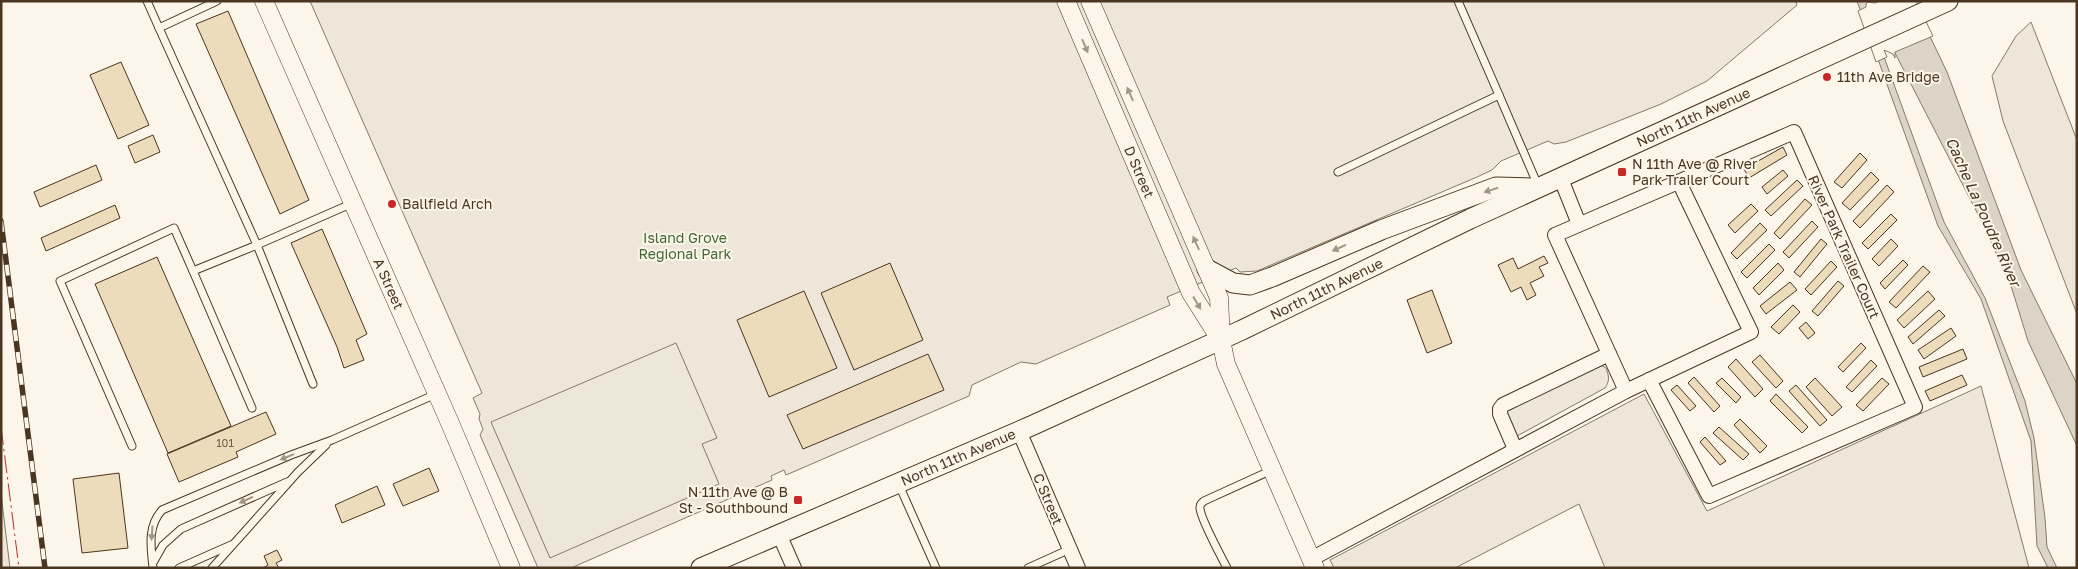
<svg xmlns="http://www.w3.org/2000/svg" width="2078" height="569" font-family="'Golos Text',sans-serif">
	<style>
		.green { fill: #ede6d9; stroke: #887966 }
		.parking { fill: #ede7d9; stroke: #887966 }
		.water { fill: #dcd4c6; stroke: #887966 }
		.pier { fill: #fbf6e9; stroke: #887966 }
		.building { fill: #ecdcbc; stroke: #4a3520 }
		.lines { fill: none; stroke-linecap: round; stroke-linejoin: round }
		.service-casing { stroke: #4a3520; stroke-width: 9 }
		.minor-casing { stroke: #4a3520; stroke-width: 16 }
		.tertiary-casing { stroke: #4a3520; stroke-width: 19 }
		.secondary-casing { stroke: #4a3520; stroke-width: 21 }
		.service { stroke: #fbf6e9; stroke-width: 7 }
		.minor { stroke: #fbf6e9; stroke-width: 14 }
		.tertiary { stroke: #fbf6e9; stroke-width: 18 }
		.secondary { stroke: #fbf6e9; stroke-width: 19 }
		.rail-casing { stroke: #4a3520; stroke-width: 5.5 }
		.rail { stroke: #fbf6e9; stroke-width: 4; stroke-dasharray: 11; stroke-linecap: butt }
		.power { stroke: #c62828; stroke-width: 1; stroke-dasharray: 18 4 2.5 4; stroke-linecap: butt }
		.oneway { fill: #a29684 }
		.poi-dot { fill: #c62828; stroke: #fbf6e9; stroke-width: 2 }
		.labels { text-anchor: middle; stroke-width: 4; stroke-linejoin: round; paint-order: stroke }
		.number-label { font-size: 11px; fill: #725f47 }
		.poi-label { font-size: 14px; fill: #4a3520; stroke: #fbf6e9; text-anchor: start }
		.street-label { font-size: 14px; fill: #4a3520; stroke: #fbf6e9 }
		.park-label { font-size: 14px; fill: #436837; stroke: #fbf6e9 }
		.water-label { font-size: 15px; font-style: italic; fill: #4a3520; stroke: #fbf6e9 }
	</style>
	<rect width="100%" height="100%" fill="#fbf6e9"/>
	<g class="green">
		<path d="M310,1H1796L1797,5L1707,81L1661,104L1566,142L1554,144L1548,141L1501,161L1492,170L1477,177L1257,271L1240,272L1236,268L1167,297L1170,305L1036,364L1021,362L972,385L969,396L786,475L784,470L771,476L772,480L571,568H538L480,435L483,429L479,419L480,414L473,398L482,393Z"/>
		<path d="M2031,22L2077,140V314L2003,121L1992,76L2016,36Z"/>
		<path d="M1599,364L1606,368C1609,376 1610,381 1605,388L1517,436L1507,416V411Z"/>
		<path d="M1981,386L2029,568H1605L1579,504L1455,568H1334L1330,560L1644,394L1707,511Z"/>
		<path d="M1,494L10,568H1Z"/>
	</g>
	<path class="parking" d="M676,343L717,438L702,444L719,484L550,558L491,422Z"/>
	<path class="water" d="M1857,1H1913L1947,72L2021,270L2077,384V446L2028,341L2012,289L1985,228L1895,53L1880,46L1944,222L1985,298L2025,401L2034,438L2045,518L2047,547L2057,568H2048L2037,546L2031,441L1981,299L1938,226Z"/>
	<path class="pier" d="M1880,1H1916L1933,36L1895,52V58L1893,54L1884,50L1887,57L1876,62L1858,11L1866,7V4L1868,2L1875,3Z"/>
	<g class="building">
		<path d="M228,11L309,200L280,214L196,24Z"/>
		<path d="M121,62L149,125L118,139L90,75Z"/>
		<path d="M153,135L160,152L135,163L128,146Z"/>
		<path d="M1783,147L1787,155L1749,178L1744,169Z"/>
		<path d="M1860,153L1867,160L1842,188L1834,182Z"/>
		<path d="M96,165L102,180L40,207L34,192Z"/>
		<path d="M1783,170L1788,176L1767,194L1762,187Z"/>
		<path d="M1871,172L1879,180L1850,210L1842,203Z"/>
		<path d="M1797,180L1803,186L1771,216L1765,210Z"/>
		<path d="M1887,185L1894,192L1860,228L1853,221Z"/>
		<path d="M1805,199L1812,205L1780,239L1774,233Z"/>
		<path d="M1751,204L1758,211L1735,233L1728,225Z"/>
		<path d="M115,205L120,218L46,251L41,238Z"/>
		<path d="M1891,214L1897,220L1868,249L1862,243Z"/>
		<path d="M1812,221L1818,227L1789,258L1783,252Z"/>
		<path d="M1760,223L1767,230L1737,259L1731,253Z"/>
		<path d="M322,229L367,334L356,340L364,360L344,368L337,347L291,243Z"/>
		<path d="M1821,239L1827,244L1800,277L1794,272Z"/>
		<path d="M1891,239L1898,246L1879,266L1872,259Z"/>
		<path d="M1769,244L1775,250L1747,278L1741,272Z"/>
		<path d="M1544,256L1548,263L1539,267L1544,276L1530,283L1536,295L1527,300L1521,287L1511,292L1498,265L1513,258L1518,269Z"/>
		<path d="M157,257L231,426L168,453L95,284Z"/>
		<path d="M1903,260L1908,265L1885,289L1880,283Z"/>
		<path d="M1831,261L1837,267L1811,295L1805,289Z"/>
		<path d="M890,263L923,340L854,370L821,293Z"/>
		<path d="M1778,263L1784,270L1759,295L1753,288Z"/>
		<path d="M1923,266L1930,272L1896,308L1889,302Z"/>
		<path d="M1838,281L1844,286L1818,316L1812,311Z"/>
		<path d="M1790,282L1797,290L1766,314L1760,306Z"/>
		<path d="M1432,290L1452,343L1427,353L1407,300Z"/>
		<path d="M804,291L837,368L769,397L737,320Z"/>
		<path d="M1928,291L1935,299L1904,328L1897,320Z"/>
		<path d="M1793,305L1800,312L1779,334L1771,327Z"/>
		<path d="M1939,310L1945,316L1913,344L1908,337Z"/>
		<path d="M1806,322L1815,333L1808,339L1799,328Z"/>
		<path d="M1951,328L1956,336L1924,359L1918,350Z"/>
		<path d="M1861,343L1866,348L1843,372L1838,367Z"/>
		<path d="M1963,349L1967,359L1923,377L1919,367Z"/>
		<path d="M928,354L944,390L803,449L787,415Z"/>
		<path d="M1760,355L1783,381L1776,388L1752,362Z"/>
		<path d="M1736,359L1763,389L1755,397L1728,367Z"/>
		<path d="M1871,360L1877,366L1852,392L1846,387Z"/>
		<path d="M1962,375L1967,385L1930,401L1925,391Z"/>
		<path d="M1694,377L1720,406L1714,412L1688,383Z"/>
		<path d="M1722,378L1741,397L1736,403L1716,383Z"/>
		<path d="M1815,378L1842,407L1832,416L1806,387Z"/>
		<path d="M1882,378L1889,384L1863,411L1856,405Z"/>
		<path d="M1677,385L1696,406L1690,411L1671,390Z"/>
		<path d="M1796,385L1827,420L1820,426L1789,391Z"/>
		<path d="M1776,394L1808,427L1802,433L1770,401Z"/>
		<path d="M266,412L276,434L236,452L238,457L179,482L167,454Z"/>
		<path d="M1740,419L1767,446L1760,453L1734,425Z"/>
		<path d="M1719,427L1749,454L1743,460L1713,433Z"/>
		<path d="M1705,437L1726,461L1720,465L1700,442Z"/>
		<path d="M429,468L439,491L403,506L393,484Z"/>
		<path d="M119,473L128,548L82,553L73,479Z"/>
		<path d="M377,486L385,505L342,523L335,505Z"/>
		<path d="M277,550L282,560L276,563L279,568H263L268,565L264,556Z"/>
	</g>
	<g class="lines">
		<defs>
			<g id="service">
				<path d="M147,1L159,28"/>
				<path d="M217,1L159,28L257,245L193,271L252,408"/>
				<path d="M1458,1L1499,95"/>
				<path d="M1338,172L1499,95L1539,188"/>
				<path d="M313,384L257,245L353,203"/>
				<path d="M132,446L60,281L174,228L193,271"/>
				<path d="M899,485L936,568"/>
				<path d="M154,561L163,545L181,529L287,482"/>
				<path d="M153,568C151,547 147,527 162,510L291,455L332,440L436,394"/>
				<path d="M179,568L231,545"/>
				<path d="M212,568L298,472L326,445"/>
				<path d="M1028,568L1070,549"/>
				<path d="M1227,568C1221,556 1200,518 1200,508C1200,503 1201,504 1204,501L1272,470"/>
			</g>
			<g id="minor">
				<path d="M1561,179L1579,224"/>
				<path d="M1626,391L1555,235L1794,132L1915,407L1709,496L1649,380"/>
				<path d="M1019,431L1078,568"/>
				<path d="M1515,449L1500,414V409L1503,405L1609,354"/>
				<path d="M779,534L794,568"/>
				<path d="M1311,559L1626,391L1751,332L1679,182"/>
			</g>
			<g id="tertiary">
				<path id="s1" d="M264,1L450,423L511,568"/>
				<path id="s2" d="M1066,1L1191,293L1220,339"/>
				<path d="M1090,1L1213,284L1219,298L1221,340L1226,364L1315,568"/>
			</g>
			<g id="secondary">
				<path d="M1207,269L1233,283L1250,285L1272,277L1381,230L1496,187L1533,188"/>
				<path id="s3" d="M701,568L1031,426L1242,330L1470,219L1948,1"/>
			</g>
		</defs>
		<use href="#service" class="service-casing"/>
		<use href="#minor" class="minor-casing"/>
		<use href="#tertiary" class="tertiary-casing"/>
		<use href="#secondary" class="secondary-casing"/>
		<use href="#service" class="service"/>
		<use href="#minor" class="minor"/>
		<use href="#tertiary" class="tertiary"/>
		<use href="#secondary" class="secondary"/>
		<defs>
			<path id="rail" d="M1,221L45,568"/>
		</defs>
		<use href="#rail" class="rail-casing"/>
		<use href="#rail" class="rail"/>
		<path class="power" d="M1,427L19,568"/>
	</g>
	<defs><path id="oneway-solid" d="M-6-.8H1V-3.2L6.5 0L1 3.2V.8H-6Z" transform="scale(1.25)"/></defs>
	<g class="oneway">
		<use href="#oneway-solid" transform="translate(1085 46) rotate(67)"/>
		<use href="#oneway-solid" transform="translate(1130 94) rotate(-114)"/>
		<use href="#oneway-solid" transform="translate(1491 190) rotate(163)"/>
		<use href="#oneway-solid" transform="translate(1196 243) rotate(-114)"/>
		<use href="#oneway-solid" transform="translate(1339 248) rotate(156)"/>
		<use href="#oneway-solid" transform="translate(1197 303) rotate(59)"/>
		<use href="#oneway-solid" transform="translate(287 457) rotate(158)"/>
		<use href="#oneway-solid" transform="translate(246 500) rotate(156)"/>
		<use href="#oneway-solid" transform="translate(152 533) rotate(94)"/>
	</g>
	<g class="poi-dot">
		<circle cx="1827" cy="77" r="5"/>
		<rect x="1617" y="167" width="10" height="10" rx="2.5"/>
		<circle cx="392" cy="204" r="5"/>
		<rect x="793" y="495" width="10" height="10" rx="2.5"/>
	</g>
	<g class="labels">
		<g class="number-label">
			<text x="225" y="447">101</text>
		</g>
		<g class="poi-label">
			<text x="1837" y="82">11th Ave Bridge</text>
			<text x="1632" y="169">N 11th Ave @ River<tspan x="1632" dy="16">Park Trailer Court</tspan></text>
			<text x="402" y="209">Ballfield Arch</text>
			<text x="788" y="497" text-anchor="end">N 11th Ave @ B<tspan x="788" dy="16">St - Southbound</tspan></text>
		</g>
		<g class="street-label">
			<text dy="5" stroke="none"><textPath href="#s3" startOffset="1090">North 11th Avenue</textPath></text>
			<text dy="5" stroke="none"><textPath href="#s2" startOffset="186">D Street</textPath></text>
			<text transform="translate(1844 247) rotate(66)" y="5">River Park Trailer Court</text>
			<text dy="5" stroke="none"><textPath href="#s1" startOffset="309">A Street</textPath></text>
			<text dy="5" stroke="none"><textPath href="#s3" startOffset="685">North 11th Avenue</textPath></text>
			<text dy="5" stroke="none"><textPath href="#s3" startOffset="280">North 11th Avenue</textPath></text>
			<text transform="translate(1048 499) rotate(67)" y="5">C Street</text>
		</g>
		<g class="park-label">
			<text x="685" y="243">Island Grove<tspan x="685" dy="16">Regional Park</tspan></text>
		</g>
		<g class="water-label">
			<text transform="translate(1983 212) rotate(66)" y="5">Cache La Poudre River</text>
		</g>
	</g>
	<rect width="2078" height="569" fill="none" stroke="#4a3520" stroke-width="5"/>
</svg>
